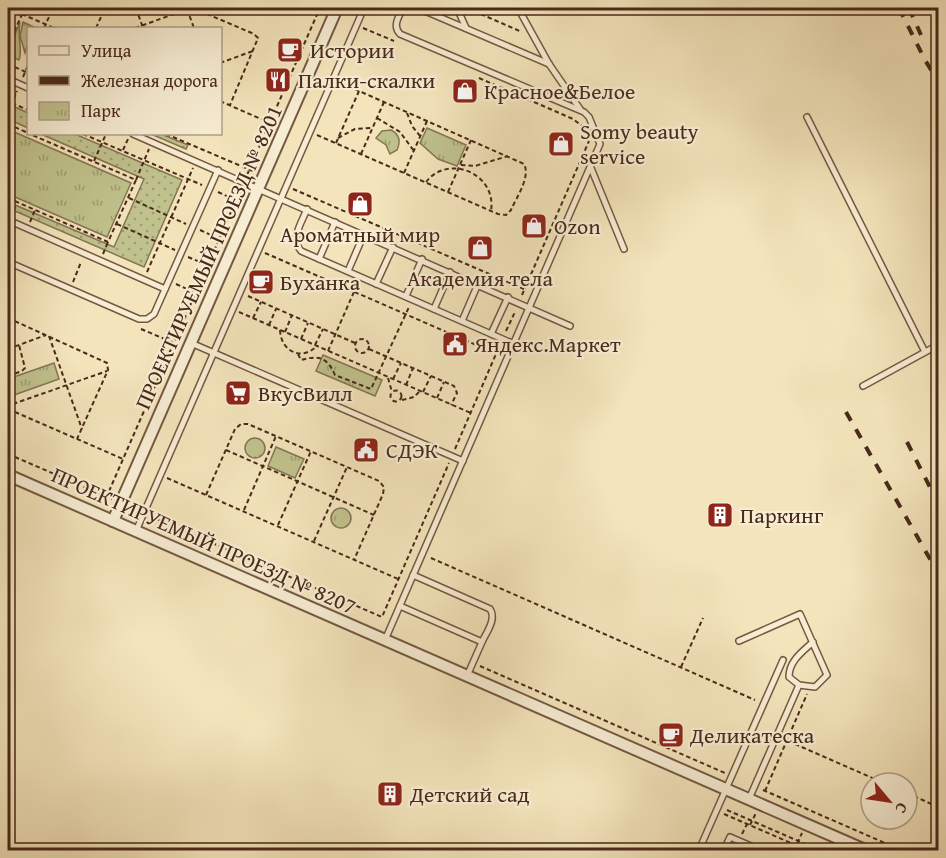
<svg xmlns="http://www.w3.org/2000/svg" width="946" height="858" font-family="'Gentium Book Plus',serif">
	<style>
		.grass { fill: url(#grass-dots); stroke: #847654; stroke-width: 1.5 }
		.forest { fill: url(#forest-firs); stroke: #847654; stroke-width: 1.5 }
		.park { fill: url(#park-tufts); stroke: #847654; stroke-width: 1.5 }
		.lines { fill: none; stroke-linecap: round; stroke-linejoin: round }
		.lane-casing { stroke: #745842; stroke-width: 8 }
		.street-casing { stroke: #745842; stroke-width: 14 }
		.path { stroke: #49291a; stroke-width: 2; stroke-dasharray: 4.5 3; stroke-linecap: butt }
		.lane { stroke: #f7edd3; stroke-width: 5 }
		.street { stroke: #f7edd3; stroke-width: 10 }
		.rail { stroke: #49291a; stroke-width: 4; stroke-dasharray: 10 10; stroke-linecap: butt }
		.labels { text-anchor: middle; stroke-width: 4.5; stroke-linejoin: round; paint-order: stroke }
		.poi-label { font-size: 22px; fill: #49291a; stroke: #f7edd3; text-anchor: start }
		.street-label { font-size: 22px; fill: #49291a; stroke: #f7edd3 }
	</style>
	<defs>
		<pattern id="grass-dots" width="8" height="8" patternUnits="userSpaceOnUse" patternTransform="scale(1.5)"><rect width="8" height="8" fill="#c0c28d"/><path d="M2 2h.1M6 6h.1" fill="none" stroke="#9e9e72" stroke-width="1.8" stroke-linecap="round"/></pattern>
		<pattern id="forest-firs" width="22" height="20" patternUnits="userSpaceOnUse" patternTransform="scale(1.5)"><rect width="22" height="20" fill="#c0c28d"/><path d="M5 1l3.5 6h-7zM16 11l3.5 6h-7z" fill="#9e9e72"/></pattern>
		<pattern id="park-tufts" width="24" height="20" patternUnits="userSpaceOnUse" patternTransform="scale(1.5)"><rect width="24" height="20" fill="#c0c28d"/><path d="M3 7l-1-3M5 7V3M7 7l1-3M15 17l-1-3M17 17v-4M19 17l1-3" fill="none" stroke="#9e9e72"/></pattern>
	</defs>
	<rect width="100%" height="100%" fill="#f3e4bb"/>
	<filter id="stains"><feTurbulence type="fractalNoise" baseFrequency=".00333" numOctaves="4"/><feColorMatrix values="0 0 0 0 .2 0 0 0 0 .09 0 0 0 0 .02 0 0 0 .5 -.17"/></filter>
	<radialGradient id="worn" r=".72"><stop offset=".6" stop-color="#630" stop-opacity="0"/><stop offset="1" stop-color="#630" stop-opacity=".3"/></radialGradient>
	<g class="grass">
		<path d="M13,106L28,113V128L8,119Z"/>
		<path d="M41,134H75L182,180L144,267L8,208V202L114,247L144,179Z"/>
		<path d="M151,134H161L188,145L186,149Z"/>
	</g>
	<path class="forest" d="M23,22L36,28H28V44L25,53L20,36Z"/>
	<g class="park">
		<path d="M20,22C17,35 23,51 19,60L8,55V52Z"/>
		<path d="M427,128L466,145L457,166L438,159L420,143Z"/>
		<path d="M391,130C399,134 401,141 397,150L390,154L386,145L376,138L382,131Z"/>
		<path d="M12,131L131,183L107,237L8,194V141Z"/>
		<path d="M323,355L382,380L375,396L316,371Z"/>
		<path d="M54,363L59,379L14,395L8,379Z"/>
		<circle cx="255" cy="448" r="10"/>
		<path d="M276,447L304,459L295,478L268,466Z"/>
		<circle cx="341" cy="518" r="10"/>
	</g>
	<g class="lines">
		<defs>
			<g id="lane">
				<path d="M418,8L549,64"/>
				<path d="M457,8L466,28"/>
				<path d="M518,8L549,64L580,109"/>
				<path d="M8,79L28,88"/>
				<path d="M807,117L925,352"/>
				<path d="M133,134L570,326"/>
				<path d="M591,168L624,249"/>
				<path d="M307,209C302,222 290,238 301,251L514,344"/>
				<path d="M8,220L165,289"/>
				<path d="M319,259L335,222"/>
				<path d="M8,262L139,319H147L154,314L218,170"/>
				<path d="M348,271L364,234"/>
				<path d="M376,284L393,247"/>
				<path d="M406,296L422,259"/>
				<path d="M434,309L450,272"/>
				<path d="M462,321L478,284"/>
				<path d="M491,334L508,297"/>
				<path d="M191,343L463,461"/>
				<path d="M863,386L938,345"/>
				<path d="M136,531L364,8"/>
				<path d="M400,606L482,642C486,633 497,619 490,609L413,575"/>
				<path d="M385,640L600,144L589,117L584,112L400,34C392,26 399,16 403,8"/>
				<path d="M739,641L800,614L827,675L815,687L799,685L789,677C789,661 802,652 813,642"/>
				<path d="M467,676L482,642"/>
				<path d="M749,799L799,685"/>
				<path d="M699,850L783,660"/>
				<path d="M724,850L730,837L760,850"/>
			</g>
			<g id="street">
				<path d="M8,475L865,850"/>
				<path d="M113,521L337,8"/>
			</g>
		</defs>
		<use href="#lane" class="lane-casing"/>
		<use href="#street" class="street-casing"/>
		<g class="path">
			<path d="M8,8L54,28"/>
			<path d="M136,8L143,28"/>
			<path d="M193,8L254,34L258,38L230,105"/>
			<path d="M316,8L325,11"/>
			<path d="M467,8L522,32"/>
			<path d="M187,9L194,28"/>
			<path d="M44,28L53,8"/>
			<path d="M96,28L105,8"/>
			<path d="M135,28L191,8"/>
			<path d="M363,28L394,41"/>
			<path d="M8,30L13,32"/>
			<path d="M8,45L25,8"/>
			<path d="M220,63L253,51"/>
			<path d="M8,64L28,73"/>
			<path d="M23,77L28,65"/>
			<path d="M479,78L573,119L582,126"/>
			<path d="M8,91L16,94"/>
			<path d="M220,101L270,123"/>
			<path d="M12,103L28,110"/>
			<path d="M8,113L17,91"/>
			<path d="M407,113L412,126L420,136"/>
			<path d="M377,118L400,132L414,151"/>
			<path d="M8,124L28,133"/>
			<path d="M83,134L202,185"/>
			<path d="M166,134L255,172"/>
			<path d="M317,135L498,214L506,215L511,210C516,198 531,177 524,164L341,83"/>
			<path d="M338,138L355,129L372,128"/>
			<path d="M336,143L359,91"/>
			<path d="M123,150L128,139"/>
			<path d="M361,154L384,102"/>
			<path d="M94,161L106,134"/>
			<path d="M461,165L475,166L508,156"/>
			<path d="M404,173L427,121"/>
			<path d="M247,175L319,10"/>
			<path d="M136,180L149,149"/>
			<path d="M426,182C449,153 497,174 491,211"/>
			<path d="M293,189L524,289"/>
			<path d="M218,192L237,201"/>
			<path d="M448,192L471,140"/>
			<path d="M8,198L108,242L136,180L30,134"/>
			<path d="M129,198L186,224"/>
			<path d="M30,222L35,210"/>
			<path d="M117,224L175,250"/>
			<path d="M200,230L219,239"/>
			<path d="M8,240L11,232"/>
			<path d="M265,253L497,354"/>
			<path d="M103,254L108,242"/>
			<path d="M188,257L207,265"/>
			<path d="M147,272L193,168"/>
			<path d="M73,282L81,262"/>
			<path d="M176,284L196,293"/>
			<path d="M522,295L589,141"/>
			<path d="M248,296L355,343"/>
			<path d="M239,312L471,413"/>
			<path d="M8,318L107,363L108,370L77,439"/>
			<path d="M253,318L261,302"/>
			<path d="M269,325L276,309"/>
			<path d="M141,329L179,345"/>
			<path d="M280,330C281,352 302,361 317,346"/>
			<path d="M506,331L515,312"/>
			<path d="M285,332L292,315"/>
			<path d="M49,336L82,429"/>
			<circle cx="362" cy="346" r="7"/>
			<path d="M301,339L308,323"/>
			<path d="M315,345L323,329"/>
			<path d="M8,349L46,335"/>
			<path d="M369,349L454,386L457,393L451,405"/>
			<path d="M328,351L357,285"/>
			<path d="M298,354L301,360C319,355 327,357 335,375L371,389L409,307"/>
			<path d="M8,376L22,371L25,368L19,345"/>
			<path d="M388,378L392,392"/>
			<path d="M393,379L401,363"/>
			<path d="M406,385L413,368"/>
			<circle cx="396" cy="396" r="5.5"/>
			<path d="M423,392L431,376"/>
			<path d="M437,398L444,382"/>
			<path d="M402,400L414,397L420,391"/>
			<path d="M13,404L107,371"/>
			<path d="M8,409L123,459"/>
			<path d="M455,449L499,347"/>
			<path d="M226,450L374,515"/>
			<path d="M8,454L112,499"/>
			<path d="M167,478L398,579"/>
			<path d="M206,495L235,429L241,424H248L379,481L384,487L383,494L354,560"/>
			<path d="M103,505L241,189"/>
			<path d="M244,510L276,436"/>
			<path d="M150,516L382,617L449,463"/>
			<path d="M278,525L311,451"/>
			<path d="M314,541L347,467"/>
			<path d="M431,558L755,700"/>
			<path d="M480,666L725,773"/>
			<path d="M681,667L703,618"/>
			<path d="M788,741L884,783"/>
			<path d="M763,790L901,850"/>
			<path d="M765,791L807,694"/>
			<path d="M907,793L938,807"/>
			<path d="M727,810L819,850"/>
			<path d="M724,814L807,850"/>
			<path d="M750,825L756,813"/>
			<path d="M742,834L747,824"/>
			<path d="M875,844L889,850"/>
			<path d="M794,850L802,833"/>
		</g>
		<use href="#lane" class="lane"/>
		<use href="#street" class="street"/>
		<g class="rail">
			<path d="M899,8L925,60L938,81"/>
			<path d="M909,8L921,35"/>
			<path d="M846,412L938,573"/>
			<path d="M907,442L938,503"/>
		</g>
	</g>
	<defs>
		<symbol id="cafe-square" viewBox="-11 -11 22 22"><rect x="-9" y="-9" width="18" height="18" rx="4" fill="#8f2418" stroke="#f7edd3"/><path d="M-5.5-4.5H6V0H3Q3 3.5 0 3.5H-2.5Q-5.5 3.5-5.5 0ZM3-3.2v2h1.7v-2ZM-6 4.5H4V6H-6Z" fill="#fff"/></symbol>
		<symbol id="restaurant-square" viewBox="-11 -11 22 22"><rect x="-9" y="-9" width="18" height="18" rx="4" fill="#8f2418" stroke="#f7edd3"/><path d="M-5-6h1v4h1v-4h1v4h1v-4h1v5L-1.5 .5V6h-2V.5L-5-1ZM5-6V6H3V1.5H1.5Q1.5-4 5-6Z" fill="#fff"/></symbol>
		<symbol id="shop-square" viewBox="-11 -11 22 22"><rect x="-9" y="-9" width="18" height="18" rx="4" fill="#8f2418" stroke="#f7edd3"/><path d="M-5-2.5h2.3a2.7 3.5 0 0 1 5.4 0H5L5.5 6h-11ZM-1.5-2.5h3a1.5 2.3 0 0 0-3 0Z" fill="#fff"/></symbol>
		<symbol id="civic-square" viewBox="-11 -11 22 22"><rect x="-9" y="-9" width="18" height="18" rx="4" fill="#8f2418" stroke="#f7edd3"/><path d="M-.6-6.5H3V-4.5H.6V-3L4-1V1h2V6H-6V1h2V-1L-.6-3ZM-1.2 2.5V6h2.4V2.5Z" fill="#fff"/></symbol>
		<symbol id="supermarket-square" viewBox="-11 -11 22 22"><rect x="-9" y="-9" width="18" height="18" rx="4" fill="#8f2418" stroke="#f7edd3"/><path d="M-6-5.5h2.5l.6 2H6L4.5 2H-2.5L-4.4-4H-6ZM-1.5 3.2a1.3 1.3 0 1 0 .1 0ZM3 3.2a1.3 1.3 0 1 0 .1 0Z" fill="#fff"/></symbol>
		<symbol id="building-square" viewBox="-11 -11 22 22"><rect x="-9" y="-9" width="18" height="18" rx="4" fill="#8f2418" stroke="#f7edd3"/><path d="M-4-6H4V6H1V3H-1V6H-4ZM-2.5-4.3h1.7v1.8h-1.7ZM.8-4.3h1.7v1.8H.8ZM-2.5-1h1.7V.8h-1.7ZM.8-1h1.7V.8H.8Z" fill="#fff"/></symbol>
	</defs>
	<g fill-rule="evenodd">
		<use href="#cafe-square" x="275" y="35" width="30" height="30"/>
		<use href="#restaurant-square" x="263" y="65" width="30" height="30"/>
		<use href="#shop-square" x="450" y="76" width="30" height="30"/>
		<use href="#shop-square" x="546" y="129" width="30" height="30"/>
		<use href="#shop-square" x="345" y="189" width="30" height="30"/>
		<use href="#shop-square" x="519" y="211" width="30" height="30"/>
		<use href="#shop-square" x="465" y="233" width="30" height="30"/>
		<use href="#cafe-square" x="246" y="267" width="30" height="30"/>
		<use href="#civic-square" x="440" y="329" width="30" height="30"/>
		<use href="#supermarket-square" x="223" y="378" width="30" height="30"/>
		<use href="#civic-square" x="351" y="435" width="30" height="30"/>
		<use href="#building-square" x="705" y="500" width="30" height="30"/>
		<use href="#cafe-square" x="656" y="720" width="30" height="30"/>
		<use href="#building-square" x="375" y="779" width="30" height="30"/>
	</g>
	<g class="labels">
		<g class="poi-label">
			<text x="310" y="58">Истории</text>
			<text x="298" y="88">Палки-скалки</text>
			<text x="484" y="99">Красное&amp;Белое</text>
			<text x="580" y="139">Somy beauty<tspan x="580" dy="25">service</tspan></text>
			<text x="554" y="234">Ozon</text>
			<text x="360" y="242" text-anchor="middle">Ароматный мир</text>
			<text x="480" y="286" text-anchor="middle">Академия тела</text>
			<text x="280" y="290">Буханка</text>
			<text x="474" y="352">Яндекс.Маркет</text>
			<text x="258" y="401">ВкусВилл</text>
			<text x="386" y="458">СДЭК</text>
			<text x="740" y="523">Паркинг</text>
			<text x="690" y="743">Деликатеска</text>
			<text x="410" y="802">Детский сад</text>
		</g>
		<g class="street-label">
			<text transform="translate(208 257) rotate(-66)" y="8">ПРОЕКТИРУЕМЫЙ ПРОЕЗД № 8201</text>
			<text transform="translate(204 540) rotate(24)" y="8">ПРОЕКТИРУЕМЫЙ ПРОЕЗД № 8207</text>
		</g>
	</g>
	<rect width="946" height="858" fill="none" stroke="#f3e4bb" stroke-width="30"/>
	<rect x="9" y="9" width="928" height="840" fill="none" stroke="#49291a" stroke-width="3"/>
	<rect x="15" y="15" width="916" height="828" fill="none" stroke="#49291a" stroke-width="1.5"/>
	<rect x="27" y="27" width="195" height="108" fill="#f7edd3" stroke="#b19f89" stroke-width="1.5"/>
	<rect x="39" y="46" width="30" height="9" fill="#f7edd3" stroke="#b19f89" stroke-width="1.5"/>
	<text x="81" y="57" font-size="18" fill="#49291a">Улица</text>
	<rect x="39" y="76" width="30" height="9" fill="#49291a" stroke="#b19f89" stroke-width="1.5"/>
	<text x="81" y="87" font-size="18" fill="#49291a">Железная дорога</text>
	<rect x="39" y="102" width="30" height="18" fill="url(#park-tufts)" stroke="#b19f89" stroke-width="1.5"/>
	<text x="81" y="117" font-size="18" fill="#49291a">Парк</text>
	<g transform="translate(889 801) rotate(119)"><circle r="28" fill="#f7edd3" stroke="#b19f89" stroke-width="1.5"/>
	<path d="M0-4.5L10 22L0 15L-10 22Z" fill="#8f2418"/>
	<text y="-9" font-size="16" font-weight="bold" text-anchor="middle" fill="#49291a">С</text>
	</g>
	<rect width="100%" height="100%" filter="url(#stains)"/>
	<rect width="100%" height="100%" fill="url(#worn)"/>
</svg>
